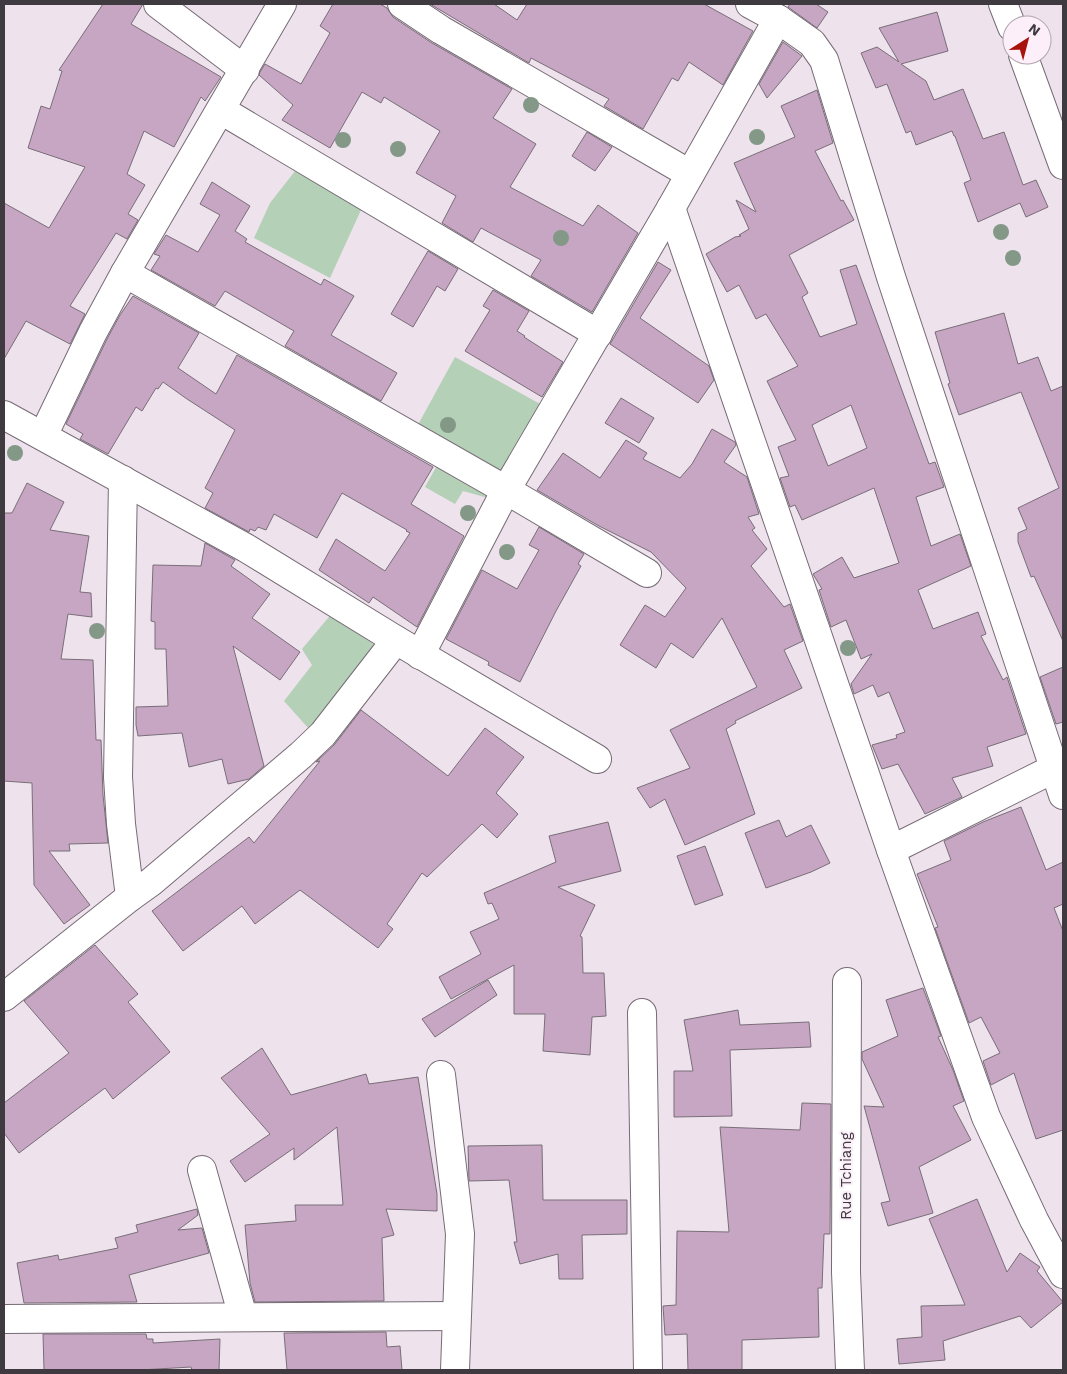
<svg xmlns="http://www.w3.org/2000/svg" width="1067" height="1374" font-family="'Work Sans',sans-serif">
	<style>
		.green { fill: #b4d0b7 }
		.building { fill: #c7a6c4; stroke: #796e78; fill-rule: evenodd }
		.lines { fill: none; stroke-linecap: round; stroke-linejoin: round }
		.minor-casing { stroke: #766b75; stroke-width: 30 }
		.minor { stroke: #fff; stroke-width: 28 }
		.tree { fill: #839887 }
		.labels { text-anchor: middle; stroke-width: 4; stroke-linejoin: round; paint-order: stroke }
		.street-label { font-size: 15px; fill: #3f3a3f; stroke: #fceffa }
	</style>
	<rect width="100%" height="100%" fill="#eee2ed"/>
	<g class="green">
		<path d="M299,166L361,210L330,278L254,238L270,203Z"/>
		<path d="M455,357L542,405L488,498L463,491L455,504L425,487L439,462L408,443Z"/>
		<path d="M334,611L380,650L318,739L284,701L312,665L302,649Z"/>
	</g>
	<g class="building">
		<path d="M103,4H143L131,24L221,77L205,101L201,97L174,147L144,131L127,174L145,185L128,214L138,220L127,239L116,233L70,306L85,314L70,344L26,321L4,359V203L49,228L85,167L28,148L41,106L50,109L62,71L59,70Z"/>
		<path d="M333,4H380L387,8L393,17L432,43L512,89L493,118L536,144L510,187L583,226L598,205L638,233L592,312L531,276L541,260L481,228L473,242L442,223L456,196L416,173L440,131L384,97L381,103L362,92L330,148L282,120L293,105L259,75L260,72L265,64L301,84L330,33L320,26Z"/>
		<path d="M430,4H494L517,20L527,4H704L753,31L723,85L689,62L678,81L672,78L643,129L604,106L609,99L531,58L529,63Z"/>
		<path d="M790,4H816L828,12L817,28L788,7Z"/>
		<path d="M937,12L948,51L901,64L926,81L934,100L963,89L983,139L1004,132L1023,185L1036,180L1048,207L1026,217L1020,203L978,222L964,183L971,180L955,136H954L952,131L916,145L911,131L906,133L887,84L876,88L861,53L877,47L899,62L879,28Z"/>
		<path d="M783,42L802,56L767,98L759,84Z"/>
		<path d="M817,90L833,143L815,151L841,201L843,200L854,220L789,255L808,293L802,297L820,337L857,324L840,270L856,265L929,464L935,462L944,487L916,497L931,546L960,534L971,566L918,590L933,629L978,612L986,634L981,636L1003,680L1007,677L1026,734L987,747L993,766L952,778L962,797L925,814L898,764L882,769L872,745L897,738L896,735L905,732L889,692L878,697L873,685L854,694L851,684L872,654L861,659L846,620L831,627L819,590L822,589L813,574L842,557L854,578L899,563L874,488L802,520L795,505L790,507L780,478L789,476L778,447L796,440L767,381L798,366L766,314L756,319L739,285L727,292L706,254L735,237L741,236L739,235L749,229L736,200L756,212L734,163L795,137L781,106ZM851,405L867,448L828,466L812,425Z"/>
		<path d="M587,132L612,147L595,171L572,156Z"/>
		<path d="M212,182L250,206L235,231L247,239L245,242L321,285L324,279L354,296L331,335L397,373L381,401L285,346L294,331L225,291L215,306L151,270L160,256L154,254L166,235L198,252L220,215L200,204Z"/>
		<path d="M428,251L458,269L445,291L437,286L413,327L391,314Z"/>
		<path d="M658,262L671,270L640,318L709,366L714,380L698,403L610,344Z"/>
		<path d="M493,290L529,311L517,331L525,336L524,337L563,362L542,397L465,351L490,310L483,306Z"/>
		<path d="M133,296L199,333L178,368L216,394L237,355L433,467L411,504L464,536L417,627L373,597L369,603L319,570L336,539L385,571L410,533L406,531L407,530L342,493L317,538L274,514L266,530L258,527L255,531L250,529L249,532L205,508L213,493L205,488L235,430L187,399L163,382L158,389L156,388L142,411L136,407L108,454L80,439L83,434L66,424L107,339L120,315Z"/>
		<path d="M1004,313L1018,364L1038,357L1051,391L1063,386V641L1034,576L1031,577L1018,542V533L1027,529L1018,508L1059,488L1021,392L959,415L948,384L950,383L935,332Z"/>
		<path d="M621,398L654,418L639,443L605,423Z"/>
		<path d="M712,429L735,442L736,445L724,462L747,477L759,514L748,517L755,528L752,530L767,549L751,566L784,607L790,604L803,641L784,650L802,688L735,721L736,723L726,729L755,814L685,845L665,799L650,808L637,788L690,768L670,730L757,687L722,618L693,658L671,643L656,668L620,645L645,605L665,617L686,588L651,552L599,526L537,490L563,453L600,478L626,440L647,453L643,459L680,478L692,464Z"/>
		<path d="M27,483L64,502L50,530L89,536L80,592L91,593L92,617L68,614L61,659L93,660L96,740H101L103,795L108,843L69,844L70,851H49L90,905L64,924L34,885L32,783L4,781V513H12Z"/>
		<path d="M539,527L584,554L578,564L581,566L556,611L520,682L488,665L489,662L446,639L482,570L517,589L539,550L529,545Z"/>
		<path d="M205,543L235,560L231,566L270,594L252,618L300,652L280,680L233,646L264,766L249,779L228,784L222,759L189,767L182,733L138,736L136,725V707L168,706L166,649H155V622L151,621L153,565L201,566Z"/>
		<path d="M1063,667V722L1056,724L1040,677Z"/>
		<path d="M361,710L448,776L485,728L524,757L496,793L518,814L497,838L482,824L427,877L422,873L387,924L393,929L378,948L300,890L255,924L242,906L183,951L152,911L249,837L254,843L320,761L316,762L335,744Z"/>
		<path d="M1021,807L1046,870L1063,862V904L1054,908L1063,931V1130L1036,1139L1014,1073L991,1085L983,1061L1000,1053L981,1017L969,1023L935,928L938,927L917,874L951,860L944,841L983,822Z"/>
		<path d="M779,820L786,837L811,825L830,863L811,872L766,888L745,833Z"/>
		<path d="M608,822L621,871L558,887L595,905L580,936L582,937L583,973H604L606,1016L592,1017L590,1055L543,1051L545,1014H514V965L451,999L439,977L481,954L470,932L499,919L492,903L488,904L484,893L556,862L549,836Z"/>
		<path d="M705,846L723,895L695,905L677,856Z"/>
		<path d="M95,945L138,994L128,1002L170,1052L113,1099L105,1088L19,1153L4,1133V1103L69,1053L24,1001Z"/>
		<path d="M488,980L497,995L435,1037L422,1019Z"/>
		<path d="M923,988L941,1036L938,1037L953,1070L964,1101L953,1106L971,1140L919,1167L933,1213L888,1226L881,1203L890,1201L864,1106L884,1107L862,1059V1052L898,1036L886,1000Z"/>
		<path d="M738,1010L740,1025L809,1022L811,1047L730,1050L732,1116L674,1117V1071H693L684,1020Z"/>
		<path d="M262,1048L291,1095L366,1074L369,1084L418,1077L437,1194V1211L386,1209L394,1235L382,1238L384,1301L255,1302L250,1283L245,1225L296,1221L295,1205H343L337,1127L294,1160V1148L245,1182L230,1161L270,1134L221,1078Z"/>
		<path d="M802,1103L831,1104L830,1234H824L822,1288H818L819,1337L742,1340V1370H688L687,1334L665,1335L663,1306L676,1305L677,1231L729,1232L720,1127L800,1130Z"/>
		<path d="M542,1145L543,1200H627V1234L582,1235L583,1279H559L558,1254L520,1264L514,1242H517L509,1180L469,1181L468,1146Z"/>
		<path d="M977,1199L1007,1272L1020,1253L1040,1267L1037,1271L1063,1302L1031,1328L1020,1316L943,1341L945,1360L899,1364L897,1339L922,1337L921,1306L965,1305L929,1219Z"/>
		<path d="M197,1209L198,1215L178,1230L202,1228L209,1253L129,1275L137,1302L24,1303L17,1263L58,1255L59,1260L118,1248L115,1238L138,1232L136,1225Z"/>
		<path d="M386,1332L387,1347L400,1346L402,1370H287L284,1333Z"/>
		<path d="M43,1334H146L147,1339H153V1343L220,1339L219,1370H192L191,1367L140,1370H44Z"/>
	</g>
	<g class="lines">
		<defs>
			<g id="minor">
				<path d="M158,4L245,70"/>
				<path d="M402,4L441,30L690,174"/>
				<path d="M750,4L778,19L812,43L824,60L891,277L1063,795"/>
				<path d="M1003,4L1012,27"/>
				<path d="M1023,55L1063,165"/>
				<path d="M221,110L598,334"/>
				<path d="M671,208L891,850L986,1117L1034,1220L1063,1274"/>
				<path d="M125,273L506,490L647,573"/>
				<path d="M4,415L246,548L396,640L597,759"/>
				<path d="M43,436L93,332L125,273L282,4"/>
				<path d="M123,480L118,777L121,824L130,897"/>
				<path d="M420,655L506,490L671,208L778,19"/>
				<path d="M891,850L1063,764"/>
				<path d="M847,982L846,1272L850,1370"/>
				<path d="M4,997L130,897L151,882L301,755L323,734L396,640"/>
				<path d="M642,1013L648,1370"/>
				<path d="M441,1075L460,1234L455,1370"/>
				<path d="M202,1170L243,1317"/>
				<path d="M4,1319L456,1316"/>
			</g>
		</defs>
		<use href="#minor" class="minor-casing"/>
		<use href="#minor" class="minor"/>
	</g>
	<g class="tree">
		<circle cx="531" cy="105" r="8"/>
		<circle cx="757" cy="137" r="8"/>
		<circle cx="343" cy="140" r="8"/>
		<circle cx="398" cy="149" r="8"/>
		<circle cx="1001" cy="232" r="8"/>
		<circle cx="561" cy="238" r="8"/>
		<circle cx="1013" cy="258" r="8"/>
		<circle cx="448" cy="425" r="8"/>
		<circle cx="15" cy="453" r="8"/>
		<circle cx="468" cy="513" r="8"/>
		<circle cx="507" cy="552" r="8"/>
		<circle cx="97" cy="631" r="8"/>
		<circle cx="848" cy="648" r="8"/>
	</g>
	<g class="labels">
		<g class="street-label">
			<text transform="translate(846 1176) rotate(-90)" y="5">Rue Tchiang</text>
		</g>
	</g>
	<rect width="1067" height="1374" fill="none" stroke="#3f3a3f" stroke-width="10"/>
	<g transform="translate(1027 40) rotate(36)"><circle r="24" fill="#fceffa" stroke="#b0a7af"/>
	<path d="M0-4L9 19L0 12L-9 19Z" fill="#a7130b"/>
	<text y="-8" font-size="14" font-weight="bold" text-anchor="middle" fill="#3f3a3f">N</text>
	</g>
</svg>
